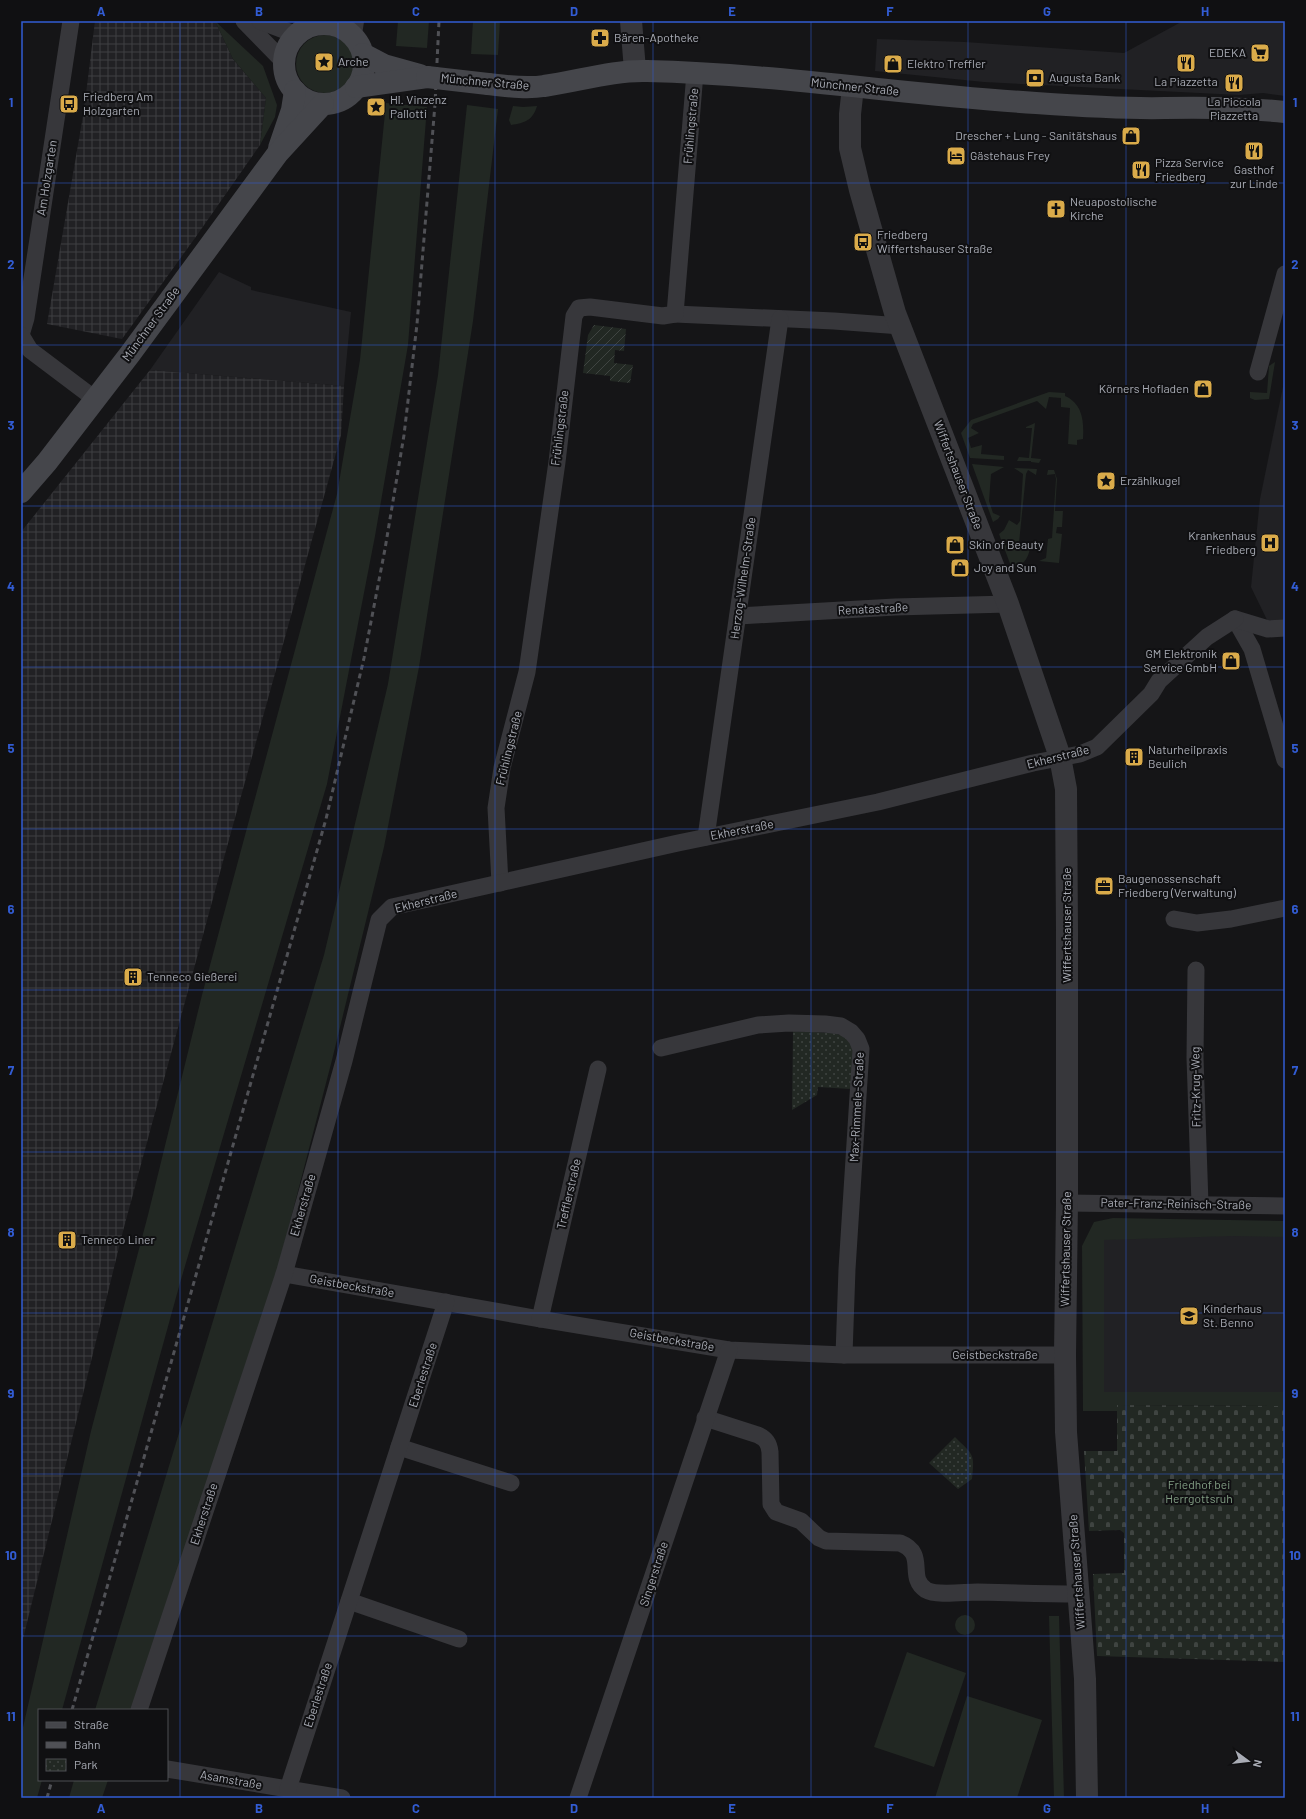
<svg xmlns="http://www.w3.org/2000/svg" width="1306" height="1819" font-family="Barlow,sans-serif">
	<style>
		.built { fill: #212124 }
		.industrial { fill: url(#industrial-grid) }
		.grass { fill: #222823 }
		.cemetery { fill: url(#cemetery-stones) }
		.park { fill: url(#park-dots) }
		.garden { fill: url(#garden-furrows) }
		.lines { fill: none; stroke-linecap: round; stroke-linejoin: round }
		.minor { stroke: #37373b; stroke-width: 17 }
		.tertiary { stroke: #37373b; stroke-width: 22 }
		.secondary { stroke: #45464b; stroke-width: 22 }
		.rail { stroke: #505156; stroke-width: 3; stroke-dasharray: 5 4; stroke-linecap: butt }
		.secondary-bridge { stroke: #45464b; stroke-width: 22 }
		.grid { fill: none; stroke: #325cd3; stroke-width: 1; stroke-opacity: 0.55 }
		.labels { text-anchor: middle; stroke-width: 4; stroke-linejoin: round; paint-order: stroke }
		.poi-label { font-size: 12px; fill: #a9acb5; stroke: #101012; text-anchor: start }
		.street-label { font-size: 12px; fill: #a9acb5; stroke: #101012 }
		.park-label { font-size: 12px; fill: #829e84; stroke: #101012 }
		.neatline { fill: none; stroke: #325cd3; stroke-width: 1.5 }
		.grid-label { font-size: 13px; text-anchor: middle; font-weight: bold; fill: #325cd3 }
	</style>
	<defs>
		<pattern id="industrial-grid" width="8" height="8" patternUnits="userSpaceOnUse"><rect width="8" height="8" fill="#212124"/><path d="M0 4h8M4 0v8" fill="none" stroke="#3e3f42"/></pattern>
		<pattern id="cemetery-stones" width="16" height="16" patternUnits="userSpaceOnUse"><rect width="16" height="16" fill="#222823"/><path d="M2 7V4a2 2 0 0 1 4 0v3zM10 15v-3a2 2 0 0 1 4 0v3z" fill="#3f4441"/></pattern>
		<pattern id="park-dots" width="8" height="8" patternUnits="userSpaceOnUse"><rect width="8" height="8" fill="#222823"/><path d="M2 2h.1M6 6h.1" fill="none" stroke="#3f4441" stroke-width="1.8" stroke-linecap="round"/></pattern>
		<pattern id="garden-furrows" width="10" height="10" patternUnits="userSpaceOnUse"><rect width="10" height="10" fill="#222823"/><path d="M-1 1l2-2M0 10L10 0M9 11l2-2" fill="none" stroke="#3f4441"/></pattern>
	</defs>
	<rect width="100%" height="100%" fill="#151517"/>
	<g class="built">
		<path d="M1183,21H1285V96L1263,93L1239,95L984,82L875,71L877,39L965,42L1124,53Z"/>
		<path d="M219,272L251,287V290L351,312L344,386L150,370Z"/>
		<path d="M1285,377V621L1268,622L1251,587L1260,499Z"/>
		<path d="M1092,1229L1285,1232V1400H1093Z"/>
	</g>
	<g class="industrial">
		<path d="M95,21H215L233,59L266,98L260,145L195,238L122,339L47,324L84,110Z"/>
		<path d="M150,370L344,386L341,435L222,865L123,1231L21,1647V532Z"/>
	</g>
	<g class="grass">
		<path d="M215,21L263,66L277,105L275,117L260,145L266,98L233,59Z"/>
		<path d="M398,21H429L427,48L396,46Z"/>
		<path d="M473,21H500L498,55L471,54Z"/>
		<circle cx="325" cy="64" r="29"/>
		<path d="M386,103L427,107L408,345L375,536L327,784L180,1283L62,1710H39V1780H42L37,1798H21V1736L91,1431L148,1215L202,995L337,494L360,360Z"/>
		<path d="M467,105L498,109L473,321L419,667L384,847L332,1060L271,1295L131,1710H95L324,955L388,684L438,375Z"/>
		<path d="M513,106L523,107L537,106C533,120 525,123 511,125L509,120Z"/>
		<path d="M1275,362L1269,399L1255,400L1250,398V392L1267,393L1269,366Z"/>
		<path d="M1049,392L1065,393V396C1083,404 1084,422 1083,439L1077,440V445L1068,444L1070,408L1061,407V398L1049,397L1046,409L1037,401L973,424L971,428L979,433L968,438L971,448L982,445L981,454L1004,456V460L970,458L961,433L971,420Z"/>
		<path d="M1035,423L1031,458L1041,459L1039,463L1031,462V461H1017L1019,457L1029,458L1032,428H1026V427Z"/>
		<path d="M972,464L1004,467L991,474L989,501L993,513L1000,516L998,519L993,522Z"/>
		<path d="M1014,468L1037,469L1036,475L1028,470L1026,474L1019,543L1030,548C1028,559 1024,565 1012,569L999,534L1004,530L1009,520L1017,525L1020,521L1023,474Z"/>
		<path d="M1048,470H1054L1057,479L1055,511H1063L1062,527H1057L1056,533L1062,534L1059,563L1039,561L1046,558L1048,539L1052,538L1056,479L1055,474L1047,475Z"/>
		<path d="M1113,1218L1285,1221V1237L1232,1236L1104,1240V1392H1285V1406L1117,1405V1411H1083L1082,1246L1094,1222Z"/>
		<circle cx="965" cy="1625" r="10"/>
		<path d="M1049,1616H1059L1064,1798H1054Z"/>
		<path d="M907,1652L966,1673L934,1767L874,1747Z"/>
		<path d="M967,1696L1042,1720L1017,1798H935Z"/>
		<path d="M74,1780H108L102,1798H69Z"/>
	</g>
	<path class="cemetery" d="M1117,1405L1285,1406V1662L1097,1656L1093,1574L1124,1573V1533L1120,1530L1089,1531L1084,1451H1117Z"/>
	<g class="park">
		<path d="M793,1031L833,1033L845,1036L853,1047L851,1089L818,1087L817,1095L792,1110Z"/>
		<path d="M955,1437C973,1455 975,1453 972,1479L958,1489L929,1463Z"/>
	</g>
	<path class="garden" d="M594,325L626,329L624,351L615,350L614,363L633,365L630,383L610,381V376L583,373L588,335Z"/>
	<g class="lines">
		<g class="minor">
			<path d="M244,21L285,63"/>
			<path d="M260,21L297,35"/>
			<path d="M675,314L834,321L901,326"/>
			<path d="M21,335L26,318L71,21"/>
			<path d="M21,335L30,350L95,399"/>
			<path d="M1258,372L1285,274"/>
			<path d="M738,616L895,607L1008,604"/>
			<path d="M1235,619L1252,649L1285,760"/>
			<path d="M1235,619L1268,629L1285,628"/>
			<path d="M706,837L780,319"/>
			<path d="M500,883L496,808L502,768L527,672L557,462L574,316L579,308L590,307L663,316L675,314L695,73"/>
			<path d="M1174,919L1197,923L1231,919L1285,908"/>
			<path d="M1196,970L1195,1058L1200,1204"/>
			<path d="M661,1048L758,1025L789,1023L825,1024L841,1026L851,1032L857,1039L861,1049L847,1269L844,1355"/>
			<path d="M1067,1203L1285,1206"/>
			<path d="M284,1274L540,1319L729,1350L844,1355H1065"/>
			<path d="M540,1319L598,1069"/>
			<path d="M705,1418L758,1435C766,1439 769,1443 770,1452L771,1504L776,1512L801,1521L819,1538L826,1541L900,1543C928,1554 906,1577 926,1590C936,1596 964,1592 977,1592C1011,1593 1045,1594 1079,1594"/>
			<path d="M399,1447L511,1483"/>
			<path d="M349,1601L459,1639"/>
			<path d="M139,1710L284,1274L344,1061L379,920L392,907L678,843L878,802L1033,763L1080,754L1097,747L1151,694L1159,681L1207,637L1235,619"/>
			<path d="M167,1769L342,1798"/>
			<path d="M288,1789L446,1302"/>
			<path d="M578,1798L729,1350"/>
		</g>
		<g class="tertiary">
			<path d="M631,21L635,70"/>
			<path d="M322,24L325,21"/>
			<path d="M351,34L353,21"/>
			<path d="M853,87L850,114V148L860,190L895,313L1008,604L1060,757L1066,789L1067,931V1203L1065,1355L1066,1432L1085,1679L1087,1798"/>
		</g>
		<g class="secondary">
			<circle cx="324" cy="64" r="40"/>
			<path d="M363,54L384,65L420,75"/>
			<path d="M488,84C506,86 526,89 544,86C579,81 613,70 647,71C777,74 906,95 1036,103C1079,106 1122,109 1165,108C1205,107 1245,108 1285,112"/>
			<path d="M356,87L427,77"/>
			<path d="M279,148L292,110L295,91"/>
			<path d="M21,492L47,462L130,354L278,153L323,104"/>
		</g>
		<g class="rail">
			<path d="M72,1710L326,819L364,658L385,549L404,435L417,324L435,104L439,21"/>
			<path d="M47,1798L52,1780"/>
		</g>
		<path class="secondary-bridge" d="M427,77L488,84"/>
	</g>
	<path class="grid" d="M180,21V1798M338,21V1798M495,21V1798M653,21V1798M811,21V1798M968,21V1798M1126,21V1798M21,183H1285M21,345H1285M21,506H1285M21,667H1285M21,829H1285M21,990H1285M21,1152H1285M21,1313H1285M21,1474H1285M21,1636H1285"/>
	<defs>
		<symbol id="pharmacy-square" viewBox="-11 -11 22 22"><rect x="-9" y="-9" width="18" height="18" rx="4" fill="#daab4a" stroke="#101012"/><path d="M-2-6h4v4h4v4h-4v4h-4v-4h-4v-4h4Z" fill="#111"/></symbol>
		<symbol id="supermarket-square" viewBox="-11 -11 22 22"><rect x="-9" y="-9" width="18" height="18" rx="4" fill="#daab4a" stroke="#101012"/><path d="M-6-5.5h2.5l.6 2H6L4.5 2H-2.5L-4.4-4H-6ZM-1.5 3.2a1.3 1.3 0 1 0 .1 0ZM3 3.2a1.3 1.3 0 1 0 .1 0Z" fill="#111"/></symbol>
		<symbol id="sight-square" viewBox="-11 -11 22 22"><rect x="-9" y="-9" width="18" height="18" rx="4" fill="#daab4a" stroke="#101012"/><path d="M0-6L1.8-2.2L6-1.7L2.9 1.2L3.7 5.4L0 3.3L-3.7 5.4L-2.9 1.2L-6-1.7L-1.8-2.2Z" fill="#111"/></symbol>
		<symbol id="restaurant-square" viewBox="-11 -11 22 22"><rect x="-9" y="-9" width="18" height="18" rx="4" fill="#daab4a" stroke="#101012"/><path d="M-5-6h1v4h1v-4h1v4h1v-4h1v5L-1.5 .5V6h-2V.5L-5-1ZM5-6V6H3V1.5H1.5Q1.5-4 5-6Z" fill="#111"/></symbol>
		<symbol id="shop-square" viewBox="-11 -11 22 22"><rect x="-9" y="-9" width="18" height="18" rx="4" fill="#daab4a" stroke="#101012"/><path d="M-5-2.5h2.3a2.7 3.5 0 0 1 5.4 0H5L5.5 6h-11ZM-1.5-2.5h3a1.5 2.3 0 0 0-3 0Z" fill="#111"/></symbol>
		<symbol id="bank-square" viewBox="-11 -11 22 22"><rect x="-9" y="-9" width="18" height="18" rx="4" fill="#daab4a" stroke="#101012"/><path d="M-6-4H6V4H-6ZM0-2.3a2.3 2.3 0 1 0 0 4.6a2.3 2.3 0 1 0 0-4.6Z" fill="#111"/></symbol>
		<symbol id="bus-square" viewBox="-11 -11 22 22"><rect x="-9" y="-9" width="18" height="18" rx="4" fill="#daab4a" stroke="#101012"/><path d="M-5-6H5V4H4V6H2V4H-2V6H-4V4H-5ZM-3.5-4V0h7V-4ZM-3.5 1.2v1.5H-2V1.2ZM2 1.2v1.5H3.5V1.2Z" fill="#111"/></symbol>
		<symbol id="hotel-square" viewBox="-11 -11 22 22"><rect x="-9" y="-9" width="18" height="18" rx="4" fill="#daab4a" stroke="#101012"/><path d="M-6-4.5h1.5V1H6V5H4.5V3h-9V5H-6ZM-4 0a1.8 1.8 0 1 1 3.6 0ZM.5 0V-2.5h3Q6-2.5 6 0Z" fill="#111"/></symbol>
		<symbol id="church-square" viewBox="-11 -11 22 22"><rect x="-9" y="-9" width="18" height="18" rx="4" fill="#daab4a" stroke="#101012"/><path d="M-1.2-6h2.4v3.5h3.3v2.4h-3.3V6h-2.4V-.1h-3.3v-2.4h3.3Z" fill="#111"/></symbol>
		<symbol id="hospital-square" viewBox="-11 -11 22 22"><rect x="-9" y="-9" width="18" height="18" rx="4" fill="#daab4a" stroke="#101012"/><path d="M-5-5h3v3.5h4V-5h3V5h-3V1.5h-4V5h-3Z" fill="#111"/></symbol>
		<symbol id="building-square" viewBox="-11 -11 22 22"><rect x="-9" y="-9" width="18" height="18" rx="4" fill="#daab4a" stroke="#101012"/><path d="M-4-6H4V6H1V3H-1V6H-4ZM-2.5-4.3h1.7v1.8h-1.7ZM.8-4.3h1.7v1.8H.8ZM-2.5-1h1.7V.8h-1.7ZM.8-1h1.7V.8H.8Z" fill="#111"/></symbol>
		<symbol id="office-square" viewBox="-11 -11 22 22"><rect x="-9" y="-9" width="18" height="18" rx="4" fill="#daab4a" stroke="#101012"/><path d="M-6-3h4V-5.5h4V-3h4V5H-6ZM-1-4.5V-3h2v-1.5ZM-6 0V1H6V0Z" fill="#111"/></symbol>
		<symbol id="school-square" viewBox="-11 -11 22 22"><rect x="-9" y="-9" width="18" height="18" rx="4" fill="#daab4a" stroke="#101012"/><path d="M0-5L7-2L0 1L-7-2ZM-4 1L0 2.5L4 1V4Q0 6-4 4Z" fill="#111"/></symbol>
	</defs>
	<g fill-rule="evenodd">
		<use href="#pharmacy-square" x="589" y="27" width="22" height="22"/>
		<use href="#supermarket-square" x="1249" y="42" width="22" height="22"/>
		<use href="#sight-square" x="313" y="51" width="22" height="22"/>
		<use href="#restaurant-square" x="1175" y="52" width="22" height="22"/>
		<use href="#shop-square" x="882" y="53" width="22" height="22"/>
		<use href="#bank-square" x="1024" y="67" width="22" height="22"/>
		<use href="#restaurant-square" x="1223" y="72" width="22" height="22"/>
		<use href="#bus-square" x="58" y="93" width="22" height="22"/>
		<use href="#sight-square" x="365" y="96" width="22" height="22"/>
		<use href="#shop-square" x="1120" y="125" width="22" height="22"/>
		<use href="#restaurant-square" x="1243" y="140" width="22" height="22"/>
		<use href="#hotel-square" x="945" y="145" width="22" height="22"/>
		<use href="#restaurant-square" x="1130" y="159" width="22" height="22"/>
		<use href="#church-square" x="1045" y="198" width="22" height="22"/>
		<use href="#bus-square" x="852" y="231" width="22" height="22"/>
		<use href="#shop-square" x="1192" y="378" width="22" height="22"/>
		<use href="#sight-square" x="1095" y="470" width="22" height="22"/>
		<use href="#hospital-square" x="1259" y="532" width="22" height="22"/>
		<use href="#shop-square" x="944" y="534" width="22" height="22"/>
		<use href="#shop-square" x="949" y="557" width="22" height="22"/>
		<use href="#shop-square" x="1220" y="650" width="22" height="22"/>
		<use href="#building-square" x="1123" y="746" width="22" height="22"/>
		<use href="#office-square" x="1093" y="875" width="22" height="22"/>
		<use href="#building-square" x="122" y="966" width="22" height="22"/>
		<use href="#building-square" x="56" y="1229" width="22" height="22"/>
		<use href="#school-square" x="1178" y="1305" width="22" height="22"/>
	</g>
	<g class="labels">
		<g class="poi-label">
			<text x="614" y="42">Bären-Apotheke</text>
			<text x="1246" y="57" text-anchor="end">EDEKA</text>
			<text x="338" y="66">Arche</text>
			<text x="907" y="68">Elektro Treffler</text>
			<text x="1049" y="82">Augusta Bank</text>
			<text x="1186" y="86" text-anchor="middle">La Piazzetta</text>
			<text x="83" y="101">Friedberg Am<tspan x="83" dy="14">Holzgarten</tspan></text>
			<text x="390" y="104">Hl. Vinzenz<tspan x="390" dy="14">Pallotti</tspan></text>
			<text x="1234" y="106" text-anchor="middle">La Piccola<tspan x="1234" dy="14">Piazzetta</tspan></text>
			<text x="1117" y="140" text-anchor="end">Drescher + Lung - Sanitätshaus</text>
			<text x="970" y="160">Gästehaus Frey</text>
			<text x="1155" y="167">Pizza Service<tspan x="1155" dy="14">Friedberg</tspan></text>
			<text x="1254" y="174" text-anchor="middle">Gasthof<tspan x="1254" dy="14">zur Linde</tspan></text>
			<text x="1070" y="206">Neuapostolische<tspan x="1070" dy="14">Kirche</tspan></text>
			<text x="877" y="239">Friedberg<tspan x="877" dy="14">Wiffertshauser Straße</tspan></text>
			<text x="1189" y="393" text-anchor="end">Körners Hofladen</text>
			<text x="1120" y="485">Erzählkugel</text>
			<text x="1256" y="540" text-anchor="end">Krankenhaus<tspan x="1256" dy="14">Friedberg</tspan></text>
			<text x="969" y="549">Skin of Beauty</text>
			<text x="974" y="572">Joy and Sun</text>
			<text x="1217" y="658" text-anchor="end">GM Elektronik<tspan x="1217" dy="14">Service GmbH</tspan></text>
			<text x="1148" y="754">Naturheilpraxis<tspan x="1148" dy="14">Beulich</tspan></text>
			<text x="1118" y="883">Baugenossenschaft<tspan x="1118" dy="14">Friedberg (Verwaltung)</tspan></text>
			<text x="147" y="981">Tenneco Gießerei</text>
			<text x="81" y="1244">Tenneco Liner</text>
			<text x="1203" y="1313">Kinderhaus<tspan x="1203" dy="14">St. Benno</tspan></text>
		</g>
		<g class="street-label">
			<text transform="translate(485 82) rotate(5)" y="4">Münchner Straße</text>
			<text transform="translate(855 87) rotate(6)" y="4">Münchner Straße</text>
			<text transform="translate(691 126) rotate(-85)" y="4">Frühlingstraße</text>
			<text transform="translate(47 178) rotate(-81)" y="4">Am Holzgarten</text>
			<text transform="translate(151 324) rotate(-54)" y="4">Münchner Straße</text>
			<text transform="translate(560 428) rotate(-83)" y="4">Frühlingstraße</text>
			<text transform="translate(958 475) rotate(69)" y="4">Wiffertshauser Straße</text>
			<text transform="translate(743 578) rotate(-82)" y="4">Herzog-Wilhelm-Straße</text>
			<text transform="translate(873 609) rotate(-3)" y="4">Renatastraße</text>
			<text transform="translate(509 748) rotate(-76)" y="4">Frühlingstraße</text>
			<text transform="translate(1058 757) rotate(-14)" y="4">Ekherstraße</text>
			<text transform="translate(742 830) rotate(-11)" y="4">Ekherstraße</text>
			<text transform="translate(426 901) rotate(-14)" y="4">Ekherstraße</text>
			<text transform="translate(1067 925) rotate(-90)" y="4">Wiffertshauser Straße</text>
			<text transform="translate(1196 1087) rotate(-91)" y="4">Fritz-Krug-Weg</text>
			<text transform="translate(857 1107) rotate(-87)" y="4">Max-Rimmele-Straße</text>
			<text transform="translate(569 1194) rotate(-77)" y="4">Trefflerstraße</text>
			<text transform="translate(1176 1204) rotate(1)" y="4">Pater-Franz-Reinisch-Straße</text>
			<text transform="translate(303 1205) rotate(-74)" y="4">Ekherstraße</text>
			<text transform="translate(1066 1249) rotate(-89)" y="4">Wiffertshauser Straße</text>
			<text transform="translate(352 1286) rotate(10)" y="4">Geistbeckstraße</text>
			<text transform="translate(672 1340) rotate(10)" y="4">Geistbeckstraße</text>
			<text x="995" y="1359">Geistbeckstraße</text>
			<text transform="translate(423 1375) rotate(-72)" y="4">Eberlestraße</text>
			<text transform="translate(204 1514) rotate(-72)" y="4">Ekherstraße</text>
			<text transform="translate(1077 1572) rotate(-94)" y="4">Wiffertshauser Straße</text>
			<text transform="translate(654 1574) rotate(-72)" y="4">Singerstraße</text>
			<text transform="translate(318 1695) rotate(-72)" y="4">Eberlestraße</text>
			<text transform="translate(231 1780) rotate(10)" y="4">Asamstraße</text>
		</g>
		<g class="park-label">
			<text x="1199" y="1489">Friedhof bei<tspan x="1199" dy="14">Herrgottsruh</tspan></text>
		</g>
	</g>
	<rect width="1306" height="1819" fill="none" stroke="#101012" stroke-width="44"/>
	<rect x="38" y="1709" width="130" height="72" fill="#101012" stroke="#4d4e53"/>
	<rect x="46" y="1722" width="20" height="6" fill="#45464b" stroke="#4d4e53"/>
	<text x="74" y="1729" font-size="12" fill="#a9acb5">Straße</text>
	<rect x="46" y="1742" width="20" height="6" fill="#505156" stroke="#4d4e53"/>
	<text x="74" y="1749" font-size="12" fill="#a9acb5">Bahn</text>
	<rect x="46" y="1759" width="20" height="12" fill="url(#park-dots)" stroke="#4d4e53"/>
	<text x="74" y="1769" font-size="12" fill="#a9acb5">Park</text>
	<g transform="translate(1248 1761) rotate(105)" stroke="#101012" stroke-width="3" paint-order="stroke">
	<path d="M0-3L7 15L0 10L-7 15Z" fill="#a9acb5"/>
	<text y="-6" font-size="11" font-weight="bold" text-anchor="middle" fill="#a9acb5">N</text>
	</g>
	<rect x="22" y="22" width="1262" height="1775" class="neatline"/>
	<g class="grid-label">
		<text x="101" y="16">A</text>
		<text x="259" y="16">B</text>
		<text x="416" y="16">C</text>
		<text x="574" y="16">D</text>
		<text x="732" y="16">E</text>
		<text x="890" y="16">F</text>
		<text x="1047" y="16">G</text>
		<text x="1205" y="16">H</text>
		<text x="11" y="107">1</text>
		<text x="1295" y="107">1</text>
		<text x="11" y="269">2</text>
		<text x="1295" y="269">2</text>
		<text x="11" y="430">3</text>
		<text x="1295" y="430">3</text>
		<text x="11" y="591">4</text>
		<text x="1295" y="591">4</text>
		<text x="11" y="753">5</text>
		<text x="1295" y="753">5</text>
		<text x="11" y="914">6</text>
		<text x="1295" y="914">6</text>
		<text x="11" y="1075">7</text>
		<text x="1295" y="1075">7</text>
		<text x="11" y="1237">8</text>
		<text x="1295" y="1237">8</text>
		<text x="11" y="1398">9</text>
		<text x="1295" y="1398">9</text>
		<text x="11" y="1560">10</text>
		<text x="1295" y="1560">10</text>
		<text x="11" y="1721">11</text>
		<text x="1295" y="1721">11</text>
		<text x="101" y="1813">A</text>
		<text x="259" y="1813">B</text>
		<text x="416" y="1813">C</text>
		<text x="574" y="1813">D</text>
		<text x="732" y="1813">E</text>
		<text x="890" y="1813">F</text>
		<text x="1047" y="1813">G</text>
		<text x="1205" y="1813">H</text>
	</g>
</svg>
